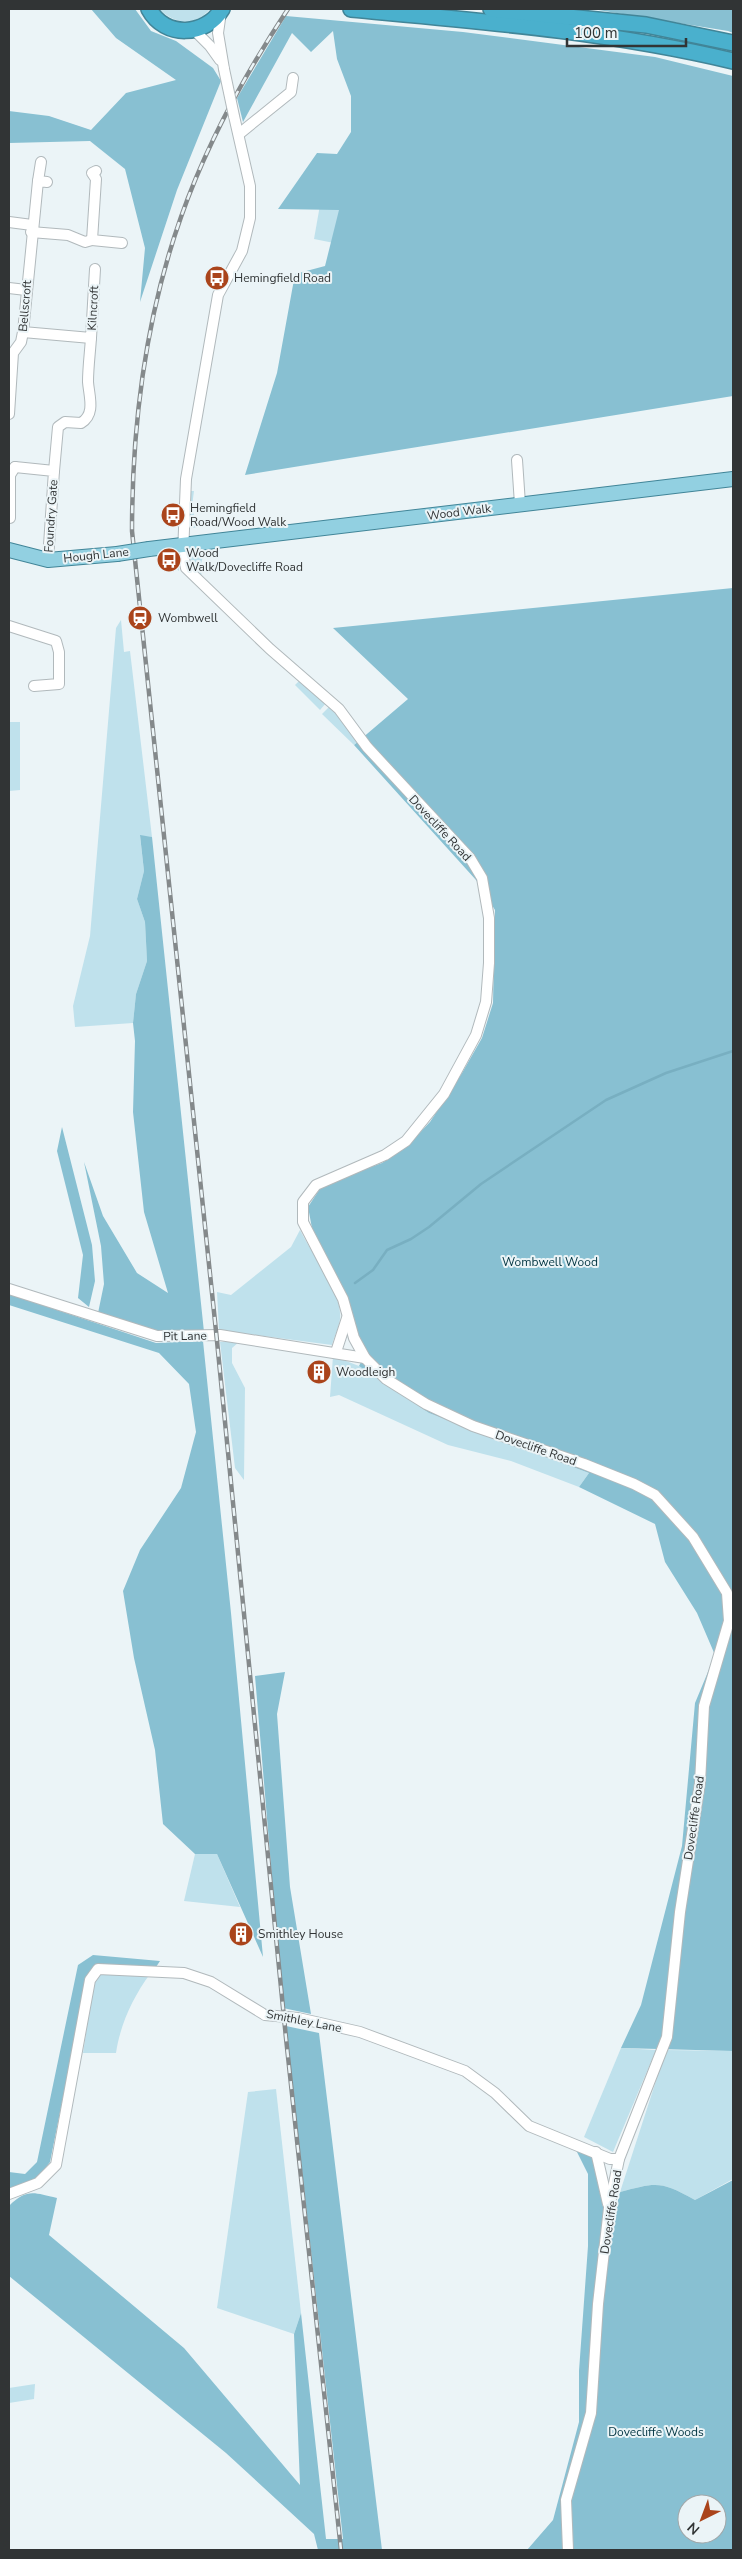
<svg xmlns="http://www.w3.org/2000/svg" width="742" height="2559" font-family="'Nunito Sans',sans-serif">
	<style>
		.green { fill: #bfe1ec }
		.forest { fill: #88c0d2; fill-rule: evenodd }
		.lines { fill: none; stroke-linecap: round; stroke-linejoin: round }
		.stream { stroke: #78afc1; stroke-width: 2.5 }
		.minor-casing { stroke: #b1b9bc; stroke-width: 12 }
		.major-casing { stroke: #418598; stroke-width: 16 }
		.highway-casing { stroke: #418598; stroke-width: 18 }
		.minor { stroke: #fff; stroke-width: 10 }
		.major { stroke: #92d0e1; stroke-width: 14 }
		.highway { stroke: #4ab0cd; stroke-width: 15 }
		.rail-casing { stroke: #84898b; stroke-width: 4.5 }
		.rail { stroke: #ebf4f7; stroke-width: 2.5; stroke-dasharray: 8; stroke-linecap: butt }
		.minor-bridge-casing { stroke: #b1b9bc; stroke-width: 12; stroke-linecap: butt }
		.major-bridge-casing { stroke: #418598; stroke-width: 16; stroke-linecap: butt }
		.minor-bridge { stroke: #fff; stroke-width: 10 }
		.major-bridge { stroke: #92d0e1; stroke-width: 14 }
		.labels { text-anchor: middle; stroke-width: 4; stroke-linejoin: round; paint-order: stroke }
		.poi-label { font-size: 12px; fill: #313435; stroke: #ebf4f7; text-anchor: start }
		.street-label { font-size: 12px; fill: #313435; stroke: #ebf4f7 }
		.park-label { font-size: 12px; fill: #003441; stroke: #ebf4f7 }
	</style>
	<rect width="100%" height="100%" fill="#ebf4f7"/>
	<g class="green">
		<path d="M159,9H210C195,27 174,24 159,9Z"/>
		<path d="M320,205L340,208L334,243L314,239Z"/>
		<path d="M190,491H194C192,506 190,516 203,526L193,528L189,511Z"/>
		<path d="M208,550C200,560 200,565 202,578L191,567L190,556L192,552Z"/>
		<path d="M175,554L178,559L179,571L172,565L170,555Z"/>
		<path d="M121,620L124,652L130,651L152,837L140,836L144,871L137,899L145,922L147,961L136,994L133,1023L75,1027L73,1006L90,936L116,628Z"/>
		<path d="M300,680L326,703L320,710L295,685Z"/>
		<path d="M330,706L359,740L354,745L322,714Z"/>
		<path d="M9,722H20V790L9,791Z"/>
		<path d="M300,1230C311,1253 343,1294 340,1319C339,1328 334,1337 332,1345L219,1330L217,1292L231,1295L291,1247Z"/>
		<path d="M240,1341L232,1348V1363L245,1388L244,1480L235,1468L220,1342Z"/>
		<path d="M333,1356L359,1366L429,1413L589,1473L579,1487L511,1461L448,1445L339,1395L330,1397Z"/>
		<path d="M195,1854H217L240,1907L184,1901Z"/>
		<path d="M101,1974H150C133,1997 120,2025 116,2053H83L94,1981Z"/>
		<path d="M621,2048L656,2050L613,2152L584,2137Z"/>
		<path d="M666,2050L733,2051V2179L695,2200C661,2181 657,2182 620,2192Z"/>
		<path d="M276,2089L301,2313L294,2334L217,2308L248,2092Z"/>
		<path d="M35,2384L34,2399L9,2403V2388Z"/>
	</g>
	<g class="forest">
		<path d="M91,9H135L151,31L176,41L213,68L221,81L177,190L140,302L145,248L125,169L90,141L9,143V111L49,116L91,130L126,93L176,80L116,38Z"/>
		<path d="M592,9H733V33L728,31Z"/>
		<path d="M286,16L463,32L655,57L733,76V396L245,475L277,373L295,274L325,266L339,210L278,209L317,153L337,154L351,132V96L337,59L333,31L311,52L292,33L243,122L237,98Z"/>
		<path d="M733,588V2051L621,2048L641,2005L682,1846L695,1703L715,1655L697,1613L665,1562L655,1524L579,1487L589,1473L429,1413L359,1366L364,1356L315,1244L308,1207L323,1184L382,1163L408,1145L430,1122L462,1073L482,1038L493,1003L495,910L476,880L354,745L408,699L333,628Z"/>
		<path d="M140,835L152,837L204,1332L158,1333L98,1313L104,1284L101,1246L84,1162L103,1216L137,1273L168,1293L144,1212L133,1112L135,1041L133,1023L136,994L147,961L145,922L137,899L144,871Z"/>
		<path d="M62,1127L92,1245L95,1281L89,1307L78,1298L83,1255L57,1151Z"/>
		<path d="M9,1294L156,1343L203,1341L231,1613L263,1957L217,1854H195L163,1824L155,1750L134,1658L123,1591L140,1550L181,1488L196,1432L189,1384L159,1353L9,1305Z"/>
		<path d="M285,1672L277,1714L290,1887L311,2014L283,2008L255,1676Z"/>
		<path d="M93,1955L160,1961L154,1970L96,1967L87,1978L50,2162L36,2180L9,2189V2172L25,2174L37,2162L78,1965Z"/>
		<path d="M286,2026L319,2033L382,2550H318L314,2534L226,2453L9,2276V2206C27,2188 34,2193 57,2198L49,2235L184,2348L300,2485L294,2334L301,2313L326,2539H343Z"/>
		<path d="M576,2150L592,2157L604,2211L613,2221L620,2192C657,2182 661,2181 695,2200L733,2180V2550H527L553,2520L579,2422V2371L588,2246V2174ZM687,2504H717V2534H687Z"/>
	</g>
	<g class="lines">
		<path class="stream" d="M355,1283L373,1270L387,1250L411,1239L429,1227L481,1184L606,1100L666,1073L733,1051"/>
		<defs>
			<g id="minor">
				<path d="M221,12L218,33L224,69"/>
				<path d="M194,30L210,46L220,60"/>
				<path d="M234,116L250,186V218L242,251L218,295L186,479L183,554L186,568L270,649L339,709L367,747L470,858L482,878L489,918V963L486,1002L476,1035L444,1094L406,1141L385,1155L316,1185L303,1202V1222L343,1299L354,1338L365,1358L386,1379L426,1404L473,1426L584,1464L634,1484L655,1495L693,1537L727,1593L729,1621L704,1706L700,1783L680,1912L667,2037L619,2159L609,2208L598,2304L591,2413L566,2500L568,2550"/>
				<path d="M239,134L291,92L293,78"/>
				<path d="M96,171L92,173L96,179L92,240L122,243"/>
				<path d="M38,181L41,162"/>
				<path d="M9,222L32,225"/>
				<path d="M31,232L68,235L85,242L92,240"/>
				<path d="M9,288L26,290"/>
				<path d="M23,332L91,338L95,269"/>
				<path d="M9,414L13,353L21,342L23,332L38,181L47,182"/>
				<path d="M517,460L520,504"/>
				<path d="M15,467L54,471L48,560"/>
				<path d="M54,471L58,427L65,422L81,423C96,414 89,396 88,382C88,368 90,353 91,338"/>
				<path d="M10,518V475L15,467"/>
				<path d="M9,626L56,641L59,652V684L34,686"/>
				<path d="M9,1289L157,1336L220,1335L365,1358"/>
				<path d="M336,1352L347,1318"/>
				<path d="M298,2018L360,2032L465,2071L495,2093L529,2126L610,2159H619"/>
				<path d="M596,2152L608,2204"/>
				<path d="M9,2194L38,2183L56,2165L90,1980L98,1969L184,1973L211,1982L265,2015"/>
			</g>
			<g id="major">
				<path d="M149,549L733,479"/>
				<path d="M9,550L48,560L117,554"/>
			</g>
			<g id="highway">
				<path d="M149,9C165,39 206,36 222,9"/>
				<path d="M351,9C479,21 607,31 733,61"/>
				<path d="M491,9L646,25L733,43"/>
			</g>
		</defs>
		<use href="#minor" class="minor-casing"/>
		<use href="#major" class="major-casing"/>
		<use href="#highway" class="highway-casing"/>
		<use href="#minor" class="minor"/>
		<use href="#major" class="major"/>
		<use href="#highway" class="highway"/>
		<defs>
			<path id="rail" d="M288,9C245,74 207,143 181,217C146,316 132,426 132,531L216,1331L286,2038L341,2550"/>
		</defs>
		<use href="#rail" class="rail-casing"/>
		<use href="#rail" class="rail"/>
		<defs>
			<g id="minor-bridge">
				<path d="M224,69L234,116"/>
				<path d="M265,2015L298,2018"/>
			</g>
			<path id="major-bridge" d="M117,554L149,549"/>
		</defs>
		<use href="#minor-bridge" class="minor-bridge-casing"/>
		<use href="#major-bridge" class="major-bridge-casing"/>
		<use href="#minor-bridge" class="minor-bridge"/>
		<use href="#major-bridge" class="major-bridge"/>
	</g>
	<defs>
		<symbol id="bus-disc" viewBox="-11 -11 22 22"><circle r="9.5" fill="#aa441b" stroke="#ebf4f7"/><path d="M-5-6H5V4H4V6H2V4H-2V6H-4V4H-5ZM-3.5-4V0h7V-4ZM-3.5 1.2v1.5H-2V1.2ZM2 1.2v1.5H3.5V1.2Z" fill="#fff"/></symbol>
		<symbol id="station-disc" viewBox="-11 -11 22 22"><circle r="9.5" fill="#aa441b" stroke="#ebf4f7"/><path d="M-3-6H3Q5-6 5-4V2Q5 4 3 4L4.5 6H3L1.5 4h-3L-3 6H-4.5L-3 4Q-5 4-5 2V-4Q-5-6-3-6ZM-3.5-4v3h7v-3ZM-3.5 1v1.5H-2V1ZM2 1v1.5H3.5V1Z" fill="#fff"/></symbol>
		<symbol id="building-disc" viewBox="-11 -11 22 22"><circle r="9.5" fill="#aa441b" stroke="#ebf4f7"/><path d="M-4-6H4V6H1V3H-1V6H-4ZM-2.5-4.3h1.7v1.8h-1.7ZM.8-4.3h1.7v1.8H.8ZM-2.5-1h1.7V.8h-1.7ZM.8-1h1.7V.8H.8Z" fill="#fff"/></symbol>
	</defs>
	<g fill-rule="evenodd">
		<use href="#bus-disc" x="203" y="264" width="28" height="28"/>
		<use href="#bus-disc" x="159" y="501" width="28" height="28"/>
		<use href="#bus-disc" x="155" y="546" width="28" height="28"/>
		<use href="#station-disc" x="126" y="604" width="28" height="28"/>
		<use href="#building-disc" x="305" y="1358" width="28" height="28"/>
		<use href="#building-disc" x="227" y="1920" width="28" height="28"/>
	</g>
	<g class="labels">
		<g class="poi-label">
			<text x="234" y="282">Hemingfield Road</text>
			<text x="190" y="512">Hemingfield<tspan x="190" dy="14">Road/Wood Walk</tspan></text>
			<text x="186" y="557">Wood<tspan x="186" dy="14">Walk/Dovecliffe Road</tspan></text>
			<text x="158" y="622">Wombwell</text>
			<text x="336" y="1376">Woodleigh</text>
			<text x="258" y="1938">Smithley House</text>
		</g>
		<g class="street-label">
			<text transform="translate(25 306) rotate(-85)" y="4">Bellscroft</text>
			<text transform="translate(93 308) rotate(-87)" y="4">Kilncroft</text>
			<text transform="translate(459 512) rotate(-7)" y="4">Wood Walk</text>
			<text transform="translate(51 516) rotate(-86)" y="4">Foundry Gate</text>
			<text transform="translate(96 555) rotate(-6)" y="4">Hough Lane</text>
			<text transform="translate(440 828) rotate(47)" y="4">Dovecliffe Road</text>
			<text transform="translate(185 1336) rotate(-1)" y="4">Pit Lane</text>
			<text transform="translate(536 1448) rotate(19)" y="4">Dovecliffe Road</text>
			<text transform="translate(694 1818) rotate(-82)" y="4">Dovecliffe Road</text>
			<text transform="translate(304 2021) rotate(11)" y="4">Smithley Lane</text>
			<text transform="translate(611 2212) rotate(-81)" y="4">Dovecliffe Road</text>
		</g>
		<g class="park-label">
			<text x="550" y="1266">Wombwell Wood</text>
			<text x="656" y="2436">Dovecliffe Woods</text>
		</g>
	</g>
	<rect width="742" height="2559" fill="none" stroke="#313435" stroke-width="20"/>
	<g transform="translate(702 2519) rotate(222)"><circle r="24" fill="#ebf4f7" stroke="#a1a7a9"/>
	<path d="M0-4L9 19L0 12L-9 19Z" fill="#aa441b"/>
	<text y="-8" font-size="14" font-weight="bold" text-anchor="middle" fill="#313435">N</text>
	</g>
	<path d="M567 38v8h119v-8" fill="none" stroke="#313435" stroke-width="2.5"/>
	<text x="574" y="38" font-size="15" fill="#313435" stroke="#ebf4f7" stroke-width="4" paint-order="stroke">100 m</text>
</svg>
